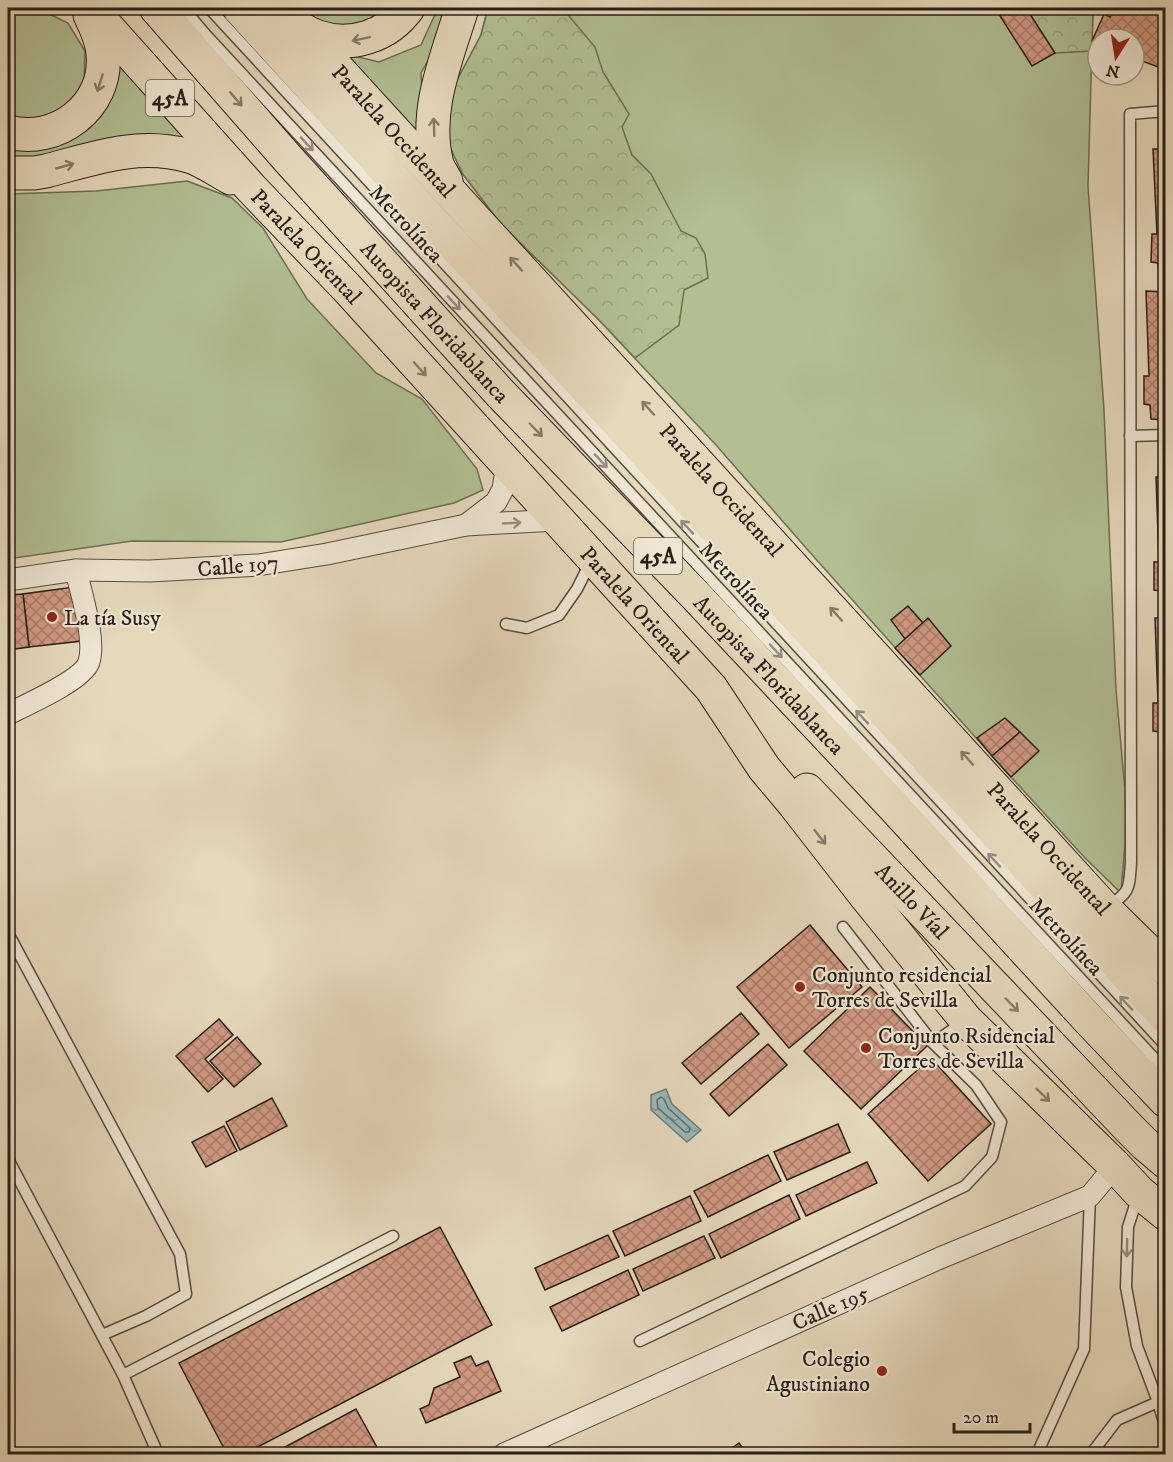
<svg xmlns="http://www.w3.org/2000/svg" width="1173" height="1462" font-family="'IM FELL DW Pica',serif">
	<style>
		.green { fill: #b1bf93; stroke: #6c6e54; stroke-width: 1.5 }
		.forest { fill: url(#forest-crowns); stroke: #6c6e54; stroke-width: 1.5 }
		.water { fill: url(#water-ripples); stroke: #6b7a78; stroke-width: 1.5 }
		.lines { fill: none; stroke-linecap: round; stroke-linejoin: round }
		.shore { stroke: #606b68; stroke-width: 1.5 }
		.building { fill: url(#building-cross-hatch); stroke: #281e16; stroke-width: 1.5 }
		.service-casing { stroke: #574c3f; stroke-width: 13 }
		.minor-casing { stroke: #574c3f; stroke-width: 23 }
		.trunk-casing { stroke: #281e16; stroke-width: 35 }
		.service { stroke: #eee6d3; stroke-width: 10 }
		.minor { stroke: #eee6d3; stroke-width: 21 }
		.trunk { stroke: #e5d8bb; stroke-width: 33 }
		.oneway { stroke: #867b68 }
		.oneway2 { stroke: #958c7e }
		.poi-dot { fill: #8f2418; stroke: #eee6d3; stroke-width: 2 }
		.labels { text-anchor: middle; stroke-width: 4.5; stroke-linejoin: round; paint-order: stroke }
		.shield { fill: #eee6d3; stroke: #635a4f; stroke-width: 1.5 }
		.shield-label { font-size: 21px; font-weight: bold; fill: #281e16 }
		.street-label { font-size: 22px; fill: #281e16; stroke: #eee6d3 }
		.poi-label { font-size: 22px; fill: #281e16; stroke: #eee6d3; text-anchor: start }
	</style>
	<defs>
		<pattern id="forest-crowns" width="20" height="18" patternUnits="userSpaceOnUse" patternTransform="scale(1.5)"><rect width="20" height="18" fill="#b1bf93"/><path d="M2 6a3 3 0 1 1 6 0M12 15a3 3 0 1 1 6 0" fill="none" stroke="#98a47e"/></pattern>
		<pattern id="water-ripples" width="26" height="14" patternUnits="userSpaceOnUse" patternTransform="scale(1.5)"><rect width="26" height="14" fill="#98b8b9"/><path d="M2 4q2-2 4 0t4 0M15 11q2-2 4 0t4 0" fill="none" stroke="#7c9595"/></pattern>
		<pattern id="building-cross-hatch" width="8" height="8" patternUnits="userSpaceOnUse" patternTransform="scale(1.5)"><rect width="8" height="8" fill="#d09982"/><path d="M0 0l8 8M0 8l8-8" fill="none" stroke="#a97c69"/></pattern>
	</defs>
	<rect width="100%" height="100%" fill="#e5d8bb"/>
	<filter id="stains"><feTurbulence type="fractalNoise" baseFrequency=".00333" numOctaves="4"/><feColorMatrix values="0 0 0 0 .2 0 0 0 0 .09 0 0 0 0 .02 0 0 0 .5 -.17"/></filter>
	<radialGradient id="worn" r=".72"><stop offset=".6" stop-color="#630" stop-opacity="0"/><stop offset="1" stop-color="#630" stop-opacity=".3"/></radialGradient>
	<g class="green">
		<path d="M298,8H384L360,26L317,25Z"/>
		<path d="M438,8H451L442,36L421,73L423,115L420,144L338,52L379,62L421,45Z"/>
		<path d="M488,8H1093L1088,186L1104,410L1116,690L1125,790V844L1121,893L1085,858L1011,777L814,557L716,445L599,320L501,224L462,173L446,101L481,35Z"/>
		<path d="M39,9L68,23L85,51L84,83L65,110L35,122L8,117V13Z"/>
		<path d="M110,40L202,152L8,163V148L57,146L90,128L108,84Z"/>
		<path d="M187,181L232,198L263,228L307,299L376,373L422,399L477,469L483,490L454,503L281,542L132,541L8,559V194L96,191Z"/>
	</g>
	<g class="forest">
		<path d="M488,8H563V9L595,47L603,72L629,114L622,127L632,155L651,174L681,231L696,238L705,254L708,278L684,290L679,325L635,358L599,320L501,224L462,173L450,147L447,123L446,101L481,35Z"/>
		<path d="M1026,8H1093L1092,51L1055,53Z"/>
	</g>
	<path class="water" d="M666,1089L672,1104L701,1130L687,1142L651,1110V1095Z"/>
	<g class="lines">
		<path class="shore" d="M661,1097L664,1099L668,1108L690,1128L689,1132H685L658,1108L657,1100Z"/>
	</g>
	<g class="building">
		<path d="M995,8H1026L1055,53L1032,66Z"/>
		<path d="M1106,8H1166V70L1134,58V39H1098V43L1092,41L1104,14L1110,17L1112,12L1105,9Z"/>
		<path d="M1153,149H1166V277H1159L1158,263L1151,262L1152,234H1157Z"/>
		<path d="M1146,291L1166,292V420L1151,419L1150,405L1144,404V376H1149Z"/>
		<path d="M1156,477H1166V605H1161V591L1154,590V562H1159Z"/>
		<path d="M74,587L82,641L29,647L23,594Z"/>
		<path d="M23,594L29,647L8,650V595Z"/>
		<path d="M908,606L923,623L905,639L891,620Z"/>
		<path d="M928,618L951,646L920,675L895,648Z"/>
		<path d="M1155,618H1166V746H1160V732L1153,731V703H1158Z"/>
		<path d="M1005,718L1020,732L992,756L977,738Z"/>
		<path d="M1020,732L1039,751L1011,777L992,756Z"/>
		<path d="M810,925L862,987L789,1048L737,987Z"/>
		<path d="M870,987L927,1046L861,1109L804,1051Z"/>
		<path d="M741,1013L759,1034L701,1084L682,1063Z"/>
		<path d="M219,1019L233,1035L205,1059L223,1079L208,1092L176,1056Z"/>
		<path d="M237,1037L261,1064L234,1087L210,1061Z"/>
		<path d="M768,1044L787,1065L729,1116L710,1094Z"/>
		<path d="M931,1058L991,1124L928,1181L868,1114Z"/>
		<path d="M272,1098L287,1126L240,1150L226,1122Z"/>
		<path d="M838,1124L850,1152L787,1180L774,1152Z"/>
		<path d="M224,1126L237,1151L206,1167L192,1142Z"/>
		<path d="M768,1155L781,1181L708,1217L694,1191Z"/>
		<path d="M867,1162L877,1183L806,1216L796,1195Z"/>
		<path d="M789,1195L800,1219L721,1258L709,1234Z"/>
		<path d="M690,1196L701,1221L625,1256L613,1231Z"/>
		<path d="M440,1227L492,1325L244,1454H227L179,1363Z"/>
		<path d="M608,1235L619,1257L545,1290L535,1268Z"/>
		<path d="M704,1236L715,1258L643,1291L633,1269Z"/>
		<path d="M628,1270L639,1295L562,1331L550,1307Z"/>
		<path d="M471,1356L476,1366L488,1361L501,1391L426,1423L420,1409L429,1405L434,1388L460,1377L454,1363Z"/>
		<path d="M356,1409L379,1451L372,1454H272Z"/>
		<path d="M739,1443L747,1454H724Z"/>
	</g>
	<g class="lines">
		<defs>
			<g id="service">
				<path d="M183,8L206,35L1166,1071"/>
				<path d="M209,8L1166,1046"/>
				<path d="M1130,436L1166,435"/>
				<path d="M506,624L527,628L559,615L577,589L591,561"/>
				<path d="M1107,908C1130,891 1129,891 1131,862L1130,114L1166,111"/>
				<path d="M8,933L180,1254L186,1294L146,1316L102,1335"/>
				<path d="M933,1043L962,1023"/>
				<path d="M8,1159L123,1375"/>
				<path d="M1138,1196L1128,1227L1126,1287L1137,1346L1158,1402L1166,1429"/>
				<path d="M640,1341L965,1186L992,1157L1001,1122L976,1085L933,1043L843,927"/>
				<path d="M158,1454L123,1375L393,1236"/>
				<path d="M1037,1454L1084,1349L1090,1196"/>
				<path d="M1091,1454L1117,1420L1158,1402L1166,1382"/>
			</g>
			<g id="minor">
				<path d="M466,525L496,502L503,489L507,464"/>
				<path d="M8,580L76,570L150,571L258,565L327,554L466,525L557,520"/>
				<path d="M8,714C26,705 83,680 89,662C96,639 81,594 76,570"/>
				<path d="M504,1454L940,1258L1090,1196L1115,1166"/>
			</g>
			<g id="trunk">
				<path id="s1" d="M90,8L251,188L346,287L711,688L764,768L795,805L865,895L966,1020L1115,1166L1139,1192L1166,1214"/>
				<path id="s2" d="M156,8L289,160L500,393L696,596L893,806L1089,1020L1166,1101"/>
				<path d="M239,8L435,224L1166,1017"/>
				<path id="s3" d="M282,8L1105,909L1166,969"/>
				<path d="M301,29C306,32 312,35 318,37C351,48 388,36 408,8"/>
				<path d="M8,132C56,145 108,107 103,54C102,40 96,27 90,15"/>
				<path d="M8,173H34L46,171C95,158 138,142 189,156C203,160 218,171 231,178"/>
				<path d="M446,181C443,175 439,170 437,164C423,111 447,58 462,8"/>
				<path id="s4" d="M807,790L1129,1128L1146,1145L1166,1162"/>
			</g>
		</defs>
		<use href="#service" class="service-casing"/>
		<use href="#minor" class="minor-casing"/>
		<use href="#trunk" class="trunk-casing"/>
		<use href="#service" class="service"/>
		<use href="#minor" class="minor"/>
		<use href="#trunk" class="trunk"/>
	</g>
	<defs><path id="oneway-shaft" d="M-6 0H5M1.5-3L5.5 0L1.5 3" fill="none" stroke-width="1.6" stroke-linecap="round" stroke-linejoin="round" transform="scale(1.5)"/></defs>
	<g class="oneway">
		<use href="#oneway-shaft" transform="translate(361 39) rotate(168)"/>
		<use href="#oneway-shaft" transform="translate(100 83) rotate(107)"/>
		<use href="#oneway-shaft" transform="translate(236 99) rotate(49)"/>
		<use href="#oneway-shaft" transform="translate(434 127) rotate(-92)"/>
		<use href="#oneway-shaft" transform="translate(65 166) rotate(-16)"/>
		<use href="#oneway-shaft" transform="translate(516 264) rotate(-132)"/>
		<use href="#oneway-shaft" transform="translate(420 369) rotate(48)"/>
		<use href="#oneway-shaft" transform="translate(648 408) rotate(-132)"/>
		<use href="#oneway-shaft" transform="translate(536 430) rotate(46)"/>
		<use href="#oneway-shaft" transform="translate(836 614) rotate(-132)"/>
		<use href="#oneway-shaft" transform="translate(967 758) rotate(-132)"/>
		<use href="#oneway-shaft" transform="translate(820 837) rotate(52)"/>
		<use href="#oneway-shaft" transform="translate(1012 1005) rotate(46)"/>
		<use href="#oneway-shaft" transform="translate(1043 1095) rotate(44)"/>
	</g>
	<g class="oneway2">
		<use href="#oneway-shaft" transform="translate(307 144) rotate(47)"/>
		<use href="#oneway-shaft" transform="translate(454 303) rotate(47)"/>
		<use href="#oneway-shaft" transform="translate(601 461) rotate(47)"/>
		<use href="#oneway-shaft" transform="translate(512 523) rotate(-3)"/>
		<use href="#oneway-shaft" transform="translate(687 527) rotate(-133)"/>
		<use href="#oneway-shaft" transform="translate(776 651) rotate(47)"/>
		<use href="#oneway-shaft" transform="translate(862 717) rotate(-133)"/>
		<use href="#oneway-shaft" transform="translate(994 860) rotate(-133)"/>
		<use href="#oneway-shaft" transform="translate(1126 1003) rotate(-133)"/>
		<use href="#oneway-shaft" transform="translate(1127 1248) rotate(91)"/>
	</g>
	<g class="poi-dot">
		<circle cx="52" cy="617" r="6"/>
		<circle cx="800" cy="987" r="6"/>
		<circle cx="866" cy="1048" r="6"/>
		<circle cx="882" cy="1371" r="6"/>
	</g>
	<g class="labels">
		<g class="shield">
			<rect x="146" y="80" width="48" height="36" rx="4.5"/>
			<rect x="634" y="538" width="48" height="36" rx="4.5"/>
		</g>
		<g class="shield-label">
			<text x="170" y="105">45A</text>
			<text x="658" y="563">45A</text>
		</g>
		<g class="street-label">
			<text dy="8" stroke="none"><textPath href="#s3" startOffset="166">Paralela Occidental</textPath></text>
			<text transform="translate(407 223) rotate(47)" y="8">Metrolínea</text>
			<text dy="8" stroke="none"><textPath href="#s1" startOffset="322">Paralela Oriental</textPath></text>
			<text dy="8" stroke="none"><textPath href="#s2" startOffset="420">Autopista Floridablanca</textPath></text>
			<text dy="8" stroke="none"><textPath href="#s3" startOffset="652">Paralela Occidental</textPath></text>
			<text transform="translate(238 565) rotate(-5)" y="8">Calle 197</text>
			<text transform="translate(737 580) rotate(47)" y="8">Metrolínea</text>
			<text dy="8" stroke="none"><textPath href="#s1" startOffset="808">Paralela Oriental</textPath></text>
			<text dy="8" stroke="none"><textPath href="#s2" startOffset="906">Autopista Floridablanca</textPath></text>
			<text dy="8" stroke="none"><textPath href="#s3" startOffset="1138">Paralela Occidental</textPath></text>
			<text dy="8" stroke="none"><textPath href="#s4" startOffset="153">Anillo Víal</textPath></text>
			<text transform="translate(1067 936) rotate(47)" y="8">Metrolínea</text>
			<text transform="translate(830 1307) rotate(-24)" y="8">Calle 195</text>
		</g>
		<g class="poi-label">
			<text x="64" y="625">La tía Susy</text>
			<text x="812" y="982">Conjunto residencial<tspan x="812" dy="25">Torres de Sevilla</tspan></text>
			<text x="878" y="1043">Conjunto Rsidencial<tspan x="878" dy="25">Torres de Sevilla</tspan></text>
			<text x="870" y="1366" text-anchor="end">Colegio<tspan x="870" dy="25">Agustiniano</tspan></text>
		</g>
	</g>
	<rect width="1173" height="1462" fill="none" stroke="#e5d8bb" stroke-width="30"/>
	<rect x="9" y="9" width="1155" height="1444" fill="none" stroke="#281e16" stroke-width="3"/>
	<rect x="15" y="15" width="1143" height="1432" fill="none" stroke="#281e16" stroke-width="1.5"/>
	<g transform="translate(1116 57) rotate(192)"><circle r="28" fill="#eee6d3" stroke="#9f9687" stroke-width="1.5"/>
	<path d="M0-4.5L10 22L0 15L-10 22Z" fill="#8f2418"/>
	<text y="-9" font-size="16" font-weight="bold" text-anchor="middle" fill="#281e16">N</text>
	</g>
	<path d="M954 1423v9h76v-9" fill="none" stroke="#281e16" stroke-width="3"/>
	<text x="963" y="1423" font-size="18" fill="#281e16" stroke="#eee6d3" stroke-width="4.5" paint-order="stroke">20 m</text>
	<rect width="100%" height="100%" filter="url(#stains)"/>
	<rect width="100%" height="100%" fill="url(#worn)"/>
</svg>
